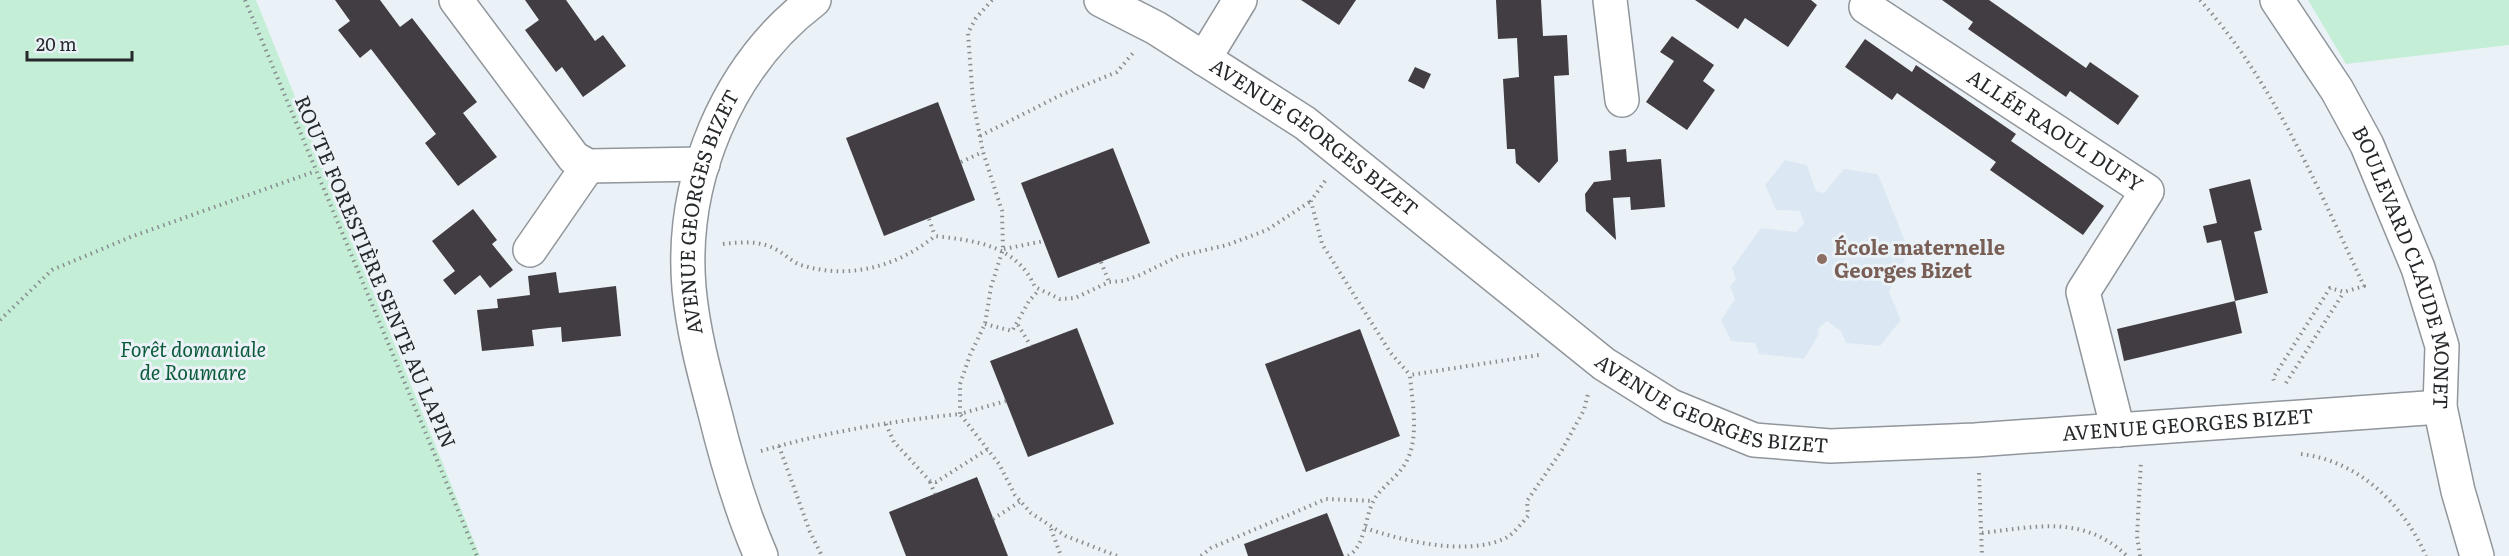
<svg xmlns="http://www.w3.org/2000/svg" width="2509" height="556" font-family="Literata,serif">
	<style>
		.built { fill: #dbe8f3 }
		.green { fill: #c5eed6 }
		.building { fill: #423d43 }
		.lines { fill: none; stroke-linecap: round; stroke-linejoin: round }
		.minor-casing { stroke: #90969b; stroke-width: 36 }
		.tertiary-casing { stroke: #90969b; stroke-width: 36 }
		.path { stroke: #888d90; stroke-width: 4; stroke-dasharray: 1.5 4.5; stroke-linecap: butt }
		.minor { stroke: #fff; stroke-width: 33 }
		.tertiary { stroke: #fff; stroke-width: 33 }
		.education-dot { fill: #8d6e63; stroke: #ebf2f7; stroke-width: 2 }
		.labels { text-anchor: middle; stroke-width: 6; stroke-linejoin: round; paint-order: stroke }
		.street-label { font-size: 20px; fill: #26292b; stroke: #ebf2f7 }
		.education-label { font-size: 20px; font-weight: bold; fill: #785e54; stroke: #ebf2f7; text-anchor: start }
		.park-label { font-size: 20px; font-style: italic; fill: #0b5b3b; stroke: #ebf2f7 }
	</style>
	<rect width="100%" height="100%" fill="#ebf2f7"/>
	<path class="built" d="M1785,160L1807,165L1816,191L1824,193L1844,169L1878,174L1909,251L1889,292L1901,320L1880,346L1846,343L1841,331L1827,321L1818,329L1819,334L1804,359L1759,354L1755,343L1731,341L1721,320L1735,299L1730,286L1736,279L1732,268L1761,228L1796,232L1804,223L1800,211L1776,210L1765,185Z"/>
	<g class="green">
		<path d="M0,0H256L480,556H0Z"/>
		<path d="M2308,0H2509V45L2346,64Z"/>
	</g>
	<g class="building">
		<path d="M335,0H380L400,27L412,18L477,102L463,113L497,157L458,186L425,143L436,134L371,49L360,58L338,30L350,21Z"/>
		<path d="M525,0H566L595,41L603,35L626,66L583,97L562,67L556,72L525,30L539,20Z"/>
		<path d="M1301,0H1356L1339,25Z"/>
		<path d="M1496,0H1541L1543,36L1567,35L1569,75L1554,76L1558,161L1539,183L1516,163L1515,149H1507L1503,79L1519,77L1517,38L1498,39Z"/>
		<path d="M1695,0H1811L1817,5L1788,47L1745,18L1738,29Z"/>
		<path d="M1942,0H1989L2086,68L2090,62L2139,96L2118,125L2070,91L2066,97L1968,29L1973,22Z"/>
		<path d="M1672,36L1714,65L1703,81L1715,90L1687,130L1646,102L1674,61L1660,52Z"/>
		<path d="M1865,39L1912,72L1916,65L2016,134L2011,141L2104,206L2083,235L1990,170L1996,162L1897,93L1892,100L1845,67Z"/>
		<path d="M1415,67L1431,74L1424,89L1408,81Z"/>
		<path d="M938,102L975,200L884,236L846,138Z"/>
		<path d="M1113,148L1150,243L1058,278L1021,183Z"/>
		<path d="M1626,149L1627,162L1661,159L1665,207L1631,210L1630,197L1613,198L1616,240L1586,211L1585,194L1594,182L1611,180L1609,151Z"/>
		<path d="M2250,179L2262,230L2254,232L2268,293L2235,301L2221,240L2207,243L2203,226L2217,223L2209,189Z"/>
		<path d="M473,209L497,240L492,244L513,270L490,288L480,275L455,295L443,280L455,271L432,241Z"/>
		<path d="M556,272L559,293L616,286L621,336L562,342L561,327L549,328L532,330L534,346L482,351L477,310L498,308L497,299L530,295L528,276Z"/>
		<path d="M2235,301L2242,333L2124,361L2117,329Z"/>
		<path d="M1077,328L1114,424L1028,457L990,361Z"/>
		<path d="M1360,329L1400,436L1306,472L1265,364Z"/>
		<path d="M977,477L1008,556H906L889,512Z"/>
		<path d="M1327,513L1344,556H1248L1244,544Z"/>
	</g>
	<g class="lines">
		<defs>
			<g id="minor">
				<path d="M456,0L574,158L588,166L703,164"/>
				<path id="s1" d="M1101,0L1156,28L1305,123L1604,364L1671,406L1754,440L1830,446L1975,440L2440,407"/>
				<path d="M1610,0L1622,100"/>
				<path id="s2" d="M1866,7L2147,191L2083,292L2118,430"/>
				<path d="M1204,59L1240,0"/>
				<path d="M530,250L588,166"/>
				<path id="s3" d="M761,556C741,510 727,462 715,413C704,372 693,331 689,288C680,180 727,66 814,0"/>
			</g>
			<g id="tertiary">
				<path id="s4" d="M2277,0L2337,90L2367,145L2418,268L2442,346L2440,407L2458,491L2477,556"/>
			</g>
		</defs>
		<use href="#minor" class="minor-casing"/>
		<use href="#tertiary" class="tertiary-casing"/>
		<g class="path">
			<path d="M245,0L477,556"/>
			<path d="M992,0L976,18L968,33L973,101L983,152L1002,211L1003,249L991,287L985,324L970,355L960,384V414L1006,401"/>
			<path d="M2200,0C2273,81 2318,188 2364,286L2344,292L2330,288L2273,378L2275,384"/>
			<path d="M980,136L1063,94L1117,72L1133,53"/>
			<path d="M961,162L983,152"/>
			<path d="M1325,181L1311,201L1322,244L1390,352L1410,375"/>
			<path d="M929,219L935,236"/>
			<path d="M723,244C742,242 760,240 777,250C785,254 792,262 801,265C848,280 897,267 935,236C977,241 1016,245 1035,287L1060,299L1075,298L1109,282L1123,281L1140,275L1179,256L1227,245L1267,230L1311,201"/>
			<path d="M1004,249L1044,241"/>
			<path d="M1101,262L1109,282"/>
			<path d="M0,320L52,270L133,236L316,171"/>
			<path d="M985,324L1012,331L1029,301L1039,290"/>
			<path d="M1018,325L1031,346"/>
			<path d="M2286,383L2344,292"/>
			<path d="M886,424L894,442L930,481L936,482L988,449"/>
			<path d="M779,446L810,532L822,556"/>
			<path d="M761,451C826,432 892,421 960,414L999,464L1015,495L1031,513L1066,536L1117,556"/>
			<path d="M2301,454C2359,461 2403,504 2426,556"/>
			<path d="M1979,473L1982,556"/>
			<path d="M930,482L935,494"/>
			<path d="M993,519L1021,501"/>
			<path d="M1365,528C1404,541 1464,556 1504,539C1514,534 1521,524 1528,516L1527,501L1562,450L1584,410L1588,394"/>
			<path d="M1051,529L1061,556"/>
			<path d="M1982,533C2035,527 2083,514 2127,556"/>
			<path d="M1201,556L1211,548L1326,499L1373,501"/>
			<path d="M1348,556C1365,547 1365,517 1373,502C1379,489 1395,479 1403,467C1421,442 1412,403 1410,375L1539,355"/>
			<path d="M2140,556L2137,536L2141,461"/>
		</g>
		<use href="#minor" class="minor"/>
		<use href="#tertiary" class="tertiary"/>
	</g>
	<circle class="education-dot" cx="1822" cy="259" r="6"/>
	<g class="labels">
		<g class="street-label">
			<text dy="7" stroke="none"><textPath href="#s2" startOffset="226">ALLÉE RAOUL DUFY</textPath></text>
			<text dy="7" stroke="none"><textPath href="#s1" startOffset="254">AVENUE GEORGES BIZET</textPath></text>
			<text dy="7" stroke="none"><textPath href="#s3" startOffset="357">AVENUE GEORGES BIZET</textPath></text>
			<text dy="7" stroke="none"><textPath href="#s4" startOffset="300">BOULEVARD CLAUDE MONET</textPath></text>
			<text transform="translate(375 272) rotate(67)" y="7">ROUTE FORESTIÈRE SENTE AU LAPIN</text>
			<text dy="7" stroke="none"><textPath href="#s1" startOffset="740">AVENUE GEORGES BIZET</textPath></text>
			<text dy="7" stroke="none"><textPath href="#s1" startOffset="1226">AVENUE GEORGES BIZET</textPath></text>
		</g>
		<g class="education-label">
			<text x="1834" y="255">École maternelle<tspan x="1834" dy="23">Georges Bizet</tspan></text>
		</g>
		<g class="park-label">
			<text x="193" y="357">Forêt domaniale<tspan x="193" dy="23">de Roumare</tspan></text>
		</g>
	</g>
	<path d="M27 51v9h105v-9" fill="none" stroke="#26292b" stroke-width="3"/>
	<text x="36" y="51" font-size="18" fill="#26292b" stroke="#ebf2f7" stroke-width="4.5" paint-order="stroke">20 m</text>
</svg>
